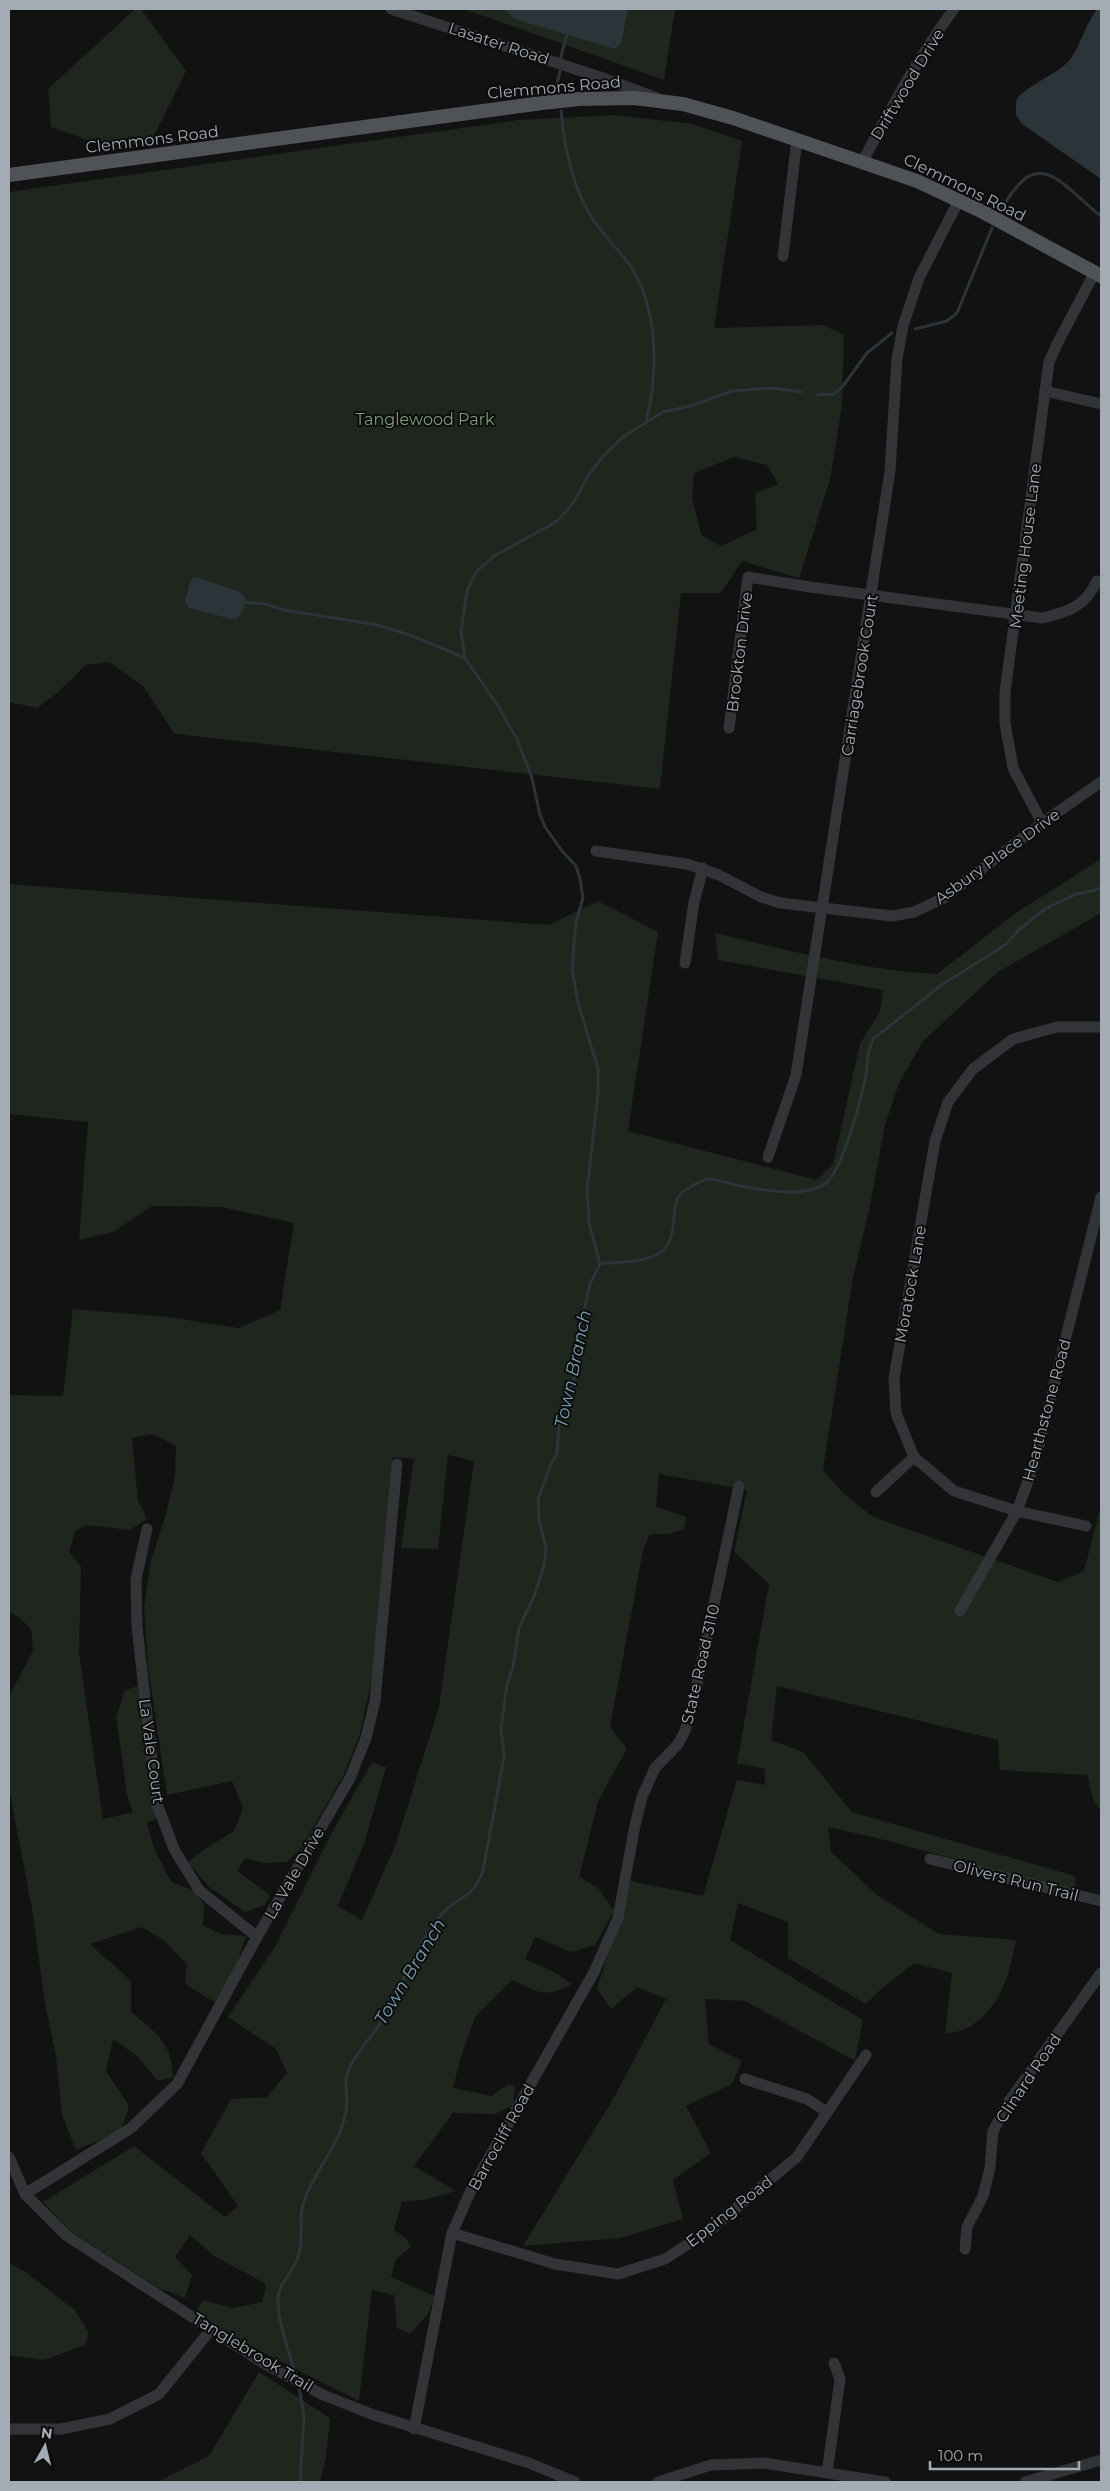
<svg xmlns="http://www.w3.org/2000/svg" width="1110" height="2491" font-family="Montserrat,sans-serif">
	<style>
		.green { fill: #1e261e; fill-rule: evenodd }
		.water { fill: #2a3439 }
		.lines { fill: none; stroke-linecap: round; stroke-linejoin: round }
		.stream { stroke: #2a3439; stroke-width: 3 }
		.minor { stroke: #333438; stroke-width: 11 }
		.major { stroke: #4f5257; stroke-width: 14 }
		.labels { text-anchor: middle; stroke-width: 4; stroke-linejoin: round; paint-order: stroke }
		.street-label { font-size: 16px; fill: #a3abb4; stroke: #0d0d0e }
		.park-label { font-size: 16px; fill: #7d9f7a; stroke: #0d0d0e }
		.water-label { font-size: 18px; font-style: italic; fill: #799eaf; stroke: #0d0d0e }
	</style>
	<rect width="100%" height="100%" fill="#121213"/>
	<g class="green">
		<path d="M135,9H141L186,71L151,142L108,147L51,127L48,89Z"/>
		<path d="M464,9H675L664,80Z"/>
		<path d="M615,115L692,124L742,141L714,328L823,325L844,335L842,405L830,480L799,578L742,561L721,593H681L660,789L177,734L173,732L144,687L109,662L86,665L57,693L37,708L9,702V192L518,120ZM734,457L767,465L778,484L755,493L757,529L721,546L702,536L692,498L694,473Z"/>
		<path d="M1101,859V913L998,972L923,1041L899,1083L885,1125L869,1211L853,1277L823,1470L843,1493L873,1517L1058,1582L1084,1571L1101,1505V1812L1094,1802L1087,1775L1000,1770L998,1740L777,1686L771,1740L803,1752L852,1812L1075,1876V1892L885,1840L828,1827L831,1852L877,1895L939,1934L1016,1940C1010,1972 1001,2007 971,2026C964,2031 953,2032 945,2034L952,1973L914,1963L880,1990L866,2004L788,1958V1922L738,1903L730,1940L863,2020L855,2061L745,2001L705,1999L709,2044L742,2061L732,2084L686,2106L711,2153L673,2180L683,2219L620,2238L523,2246L612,2101L666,1999L637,1987L611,2009L597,1989L631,1881L703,1896L737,1780L765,1785V1769L737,1763L769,1584L734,1552L747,1490L659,1474L656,1507L686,1517L684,1529L668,1534H650L643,1551L610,1727L627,1749L598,1801L579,1877L598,1888L614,1911L595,1945L571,1952L535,1937L525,1959L556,1973L572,1984C546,1999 537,1992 512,1980L475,2017L460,2060L453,2088L492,2096L508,2084L515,2086L513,2105L495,2114L453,2113L414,2166L456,2191L428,2199L402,2202L394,2230L406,2238L411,2247L396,2259L391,2277L435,2296L428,2314L410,2334L397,2328L394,2295L372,2290L359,2401L230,2336L197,2311L203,2300L233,2308L262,2302L266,2284L214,2256L190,2235L175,2257L192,2275L185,2298L159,2288L71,2232L43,2202L134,2146L225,2217L238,2206L201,2153L231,2099L267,2097L287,2073L276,2049L228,2017L276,1945L330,1836L372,1762L386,1767L365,1841L338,1906L362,1920L395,1846L439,1707L474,1461L448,1455L438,1549L401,1548L414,1459L393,1457L373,1674L359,1737L343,1776L300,1850L286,1862L264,1863L245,1858L237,1871L270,1895L265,1905L245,1912L209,1887L188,1862L205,1849L234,1831L243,1808L232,1781L167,1795L148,1666L144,1606L151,1561L166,1514L175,1476L176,1446L153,1434L132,1438L138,1501L147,1519L130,1530L86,1525L75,1531L69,1552L81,1566L79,1652L103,1819L133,1812L127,1795L116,1717L125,1690L138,1686L159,1817L147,1823L154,1848L171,1882L193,1890L204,1904L203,1925L220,1934L246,1936L235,1970L216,2003L185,1984L187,1965L165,1941L142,1927L90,1944L131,1981V2012C155,2032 172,2042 173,2077L158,2081L137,2056L113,2039L106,2071L129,2106L121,2131L76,2150L62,2115L56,2056L45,2005L33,1914L9,1788V1696L33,1651L31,1629L19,1617L9,1612V1395L63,1396L73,1309L168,1317L239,1328L280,1310L294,1223L221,1207L152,1206L113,1232L79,1240L88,1122L9,1114V884L549,925L598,901L658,932L628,1131L817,1180L833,1164L860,1044L880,1011L883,990L718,960L715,933C787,950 862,970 937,974L1013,915Z"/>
		<path d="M9,2263L24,2271L75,2310L89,2333L85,2345L44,2360L9,2355Z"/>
		<path d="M259,2372L330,2418L326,2457L320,2482H157L209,2456Z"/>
	</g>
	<g class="water">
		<path d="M505,9H628L621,44L615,49L521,21L513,18Z"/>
		<path d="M1097,9H1101V179L1022,124L1016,115C1016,110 1015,103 1017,99C1025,86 1063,72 1072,57C1082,41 1086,24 1097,9Z"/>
		<path d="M196,577L240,592L245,597C246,607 242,614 235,620L189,608L185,602L191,579Z"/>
	</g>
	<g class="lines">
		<g class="stream">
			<path d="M560,60L568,31"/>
			<path d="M557,84L561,67"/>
			<path d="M561,111C564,144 572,184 589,213C600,233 618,248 631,267C659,311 658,374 646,422"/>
			<path d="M1000,212C1038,142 1058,182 1101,216"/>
			<path d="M915,329L947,321L957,313L992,228"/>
			<path d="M818,395L834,394L843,386L867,353L892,333"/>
			<path d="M243,602L265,604L285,610L377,625L410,635L465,658"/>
			<path d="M600,1264C618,1262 639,1263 656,1255C684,1242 665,1201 685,1190C691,1187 703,1179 709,1179C721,1180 734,1185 746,1187C769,1191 807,1198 827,1182C843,1169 864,1090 867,1068C868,1057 868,1050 873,1039L943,984L1005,945L1020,929L1045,909L1076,894L1096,890L1101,887"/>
			<path d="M297,2378C290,2355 280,2329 278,2305C276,2284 292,2275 298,2257C305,2238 297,2217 305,2198C316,2170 338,2146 345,2116C350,2100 342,2084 349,2069C357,2050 375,2034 385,2016C398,1994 406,1970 419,1948C427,1935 437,1917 448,1908C467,1893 473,1896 483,1871L504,1757L501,1728L507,1684L513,1667L519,1628L535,1594L544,1566L546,1548L539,1521L538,1499L551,1464L557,1454L560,1411L573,1384L577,1366L581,1325L590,1284L600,1264L589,1223L587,1190L598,1093V1068L578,1003L572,969L576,922L583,898L580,879L576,866L562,851L545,827L540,815L532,778L517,739L496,703L465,658L461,631L467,591L476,572L494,556L556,522L571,506L588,476L604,455L623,437L663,412L690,406L732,391L772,388L801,392"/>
			<path d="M299,2386L304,2417L300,2482"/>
		</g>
		<g class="minor">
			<path d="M391,9L603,78L657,98"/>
			<path d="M863,161C891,108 918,57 954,9"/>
			<path d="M783,256L797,139"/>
			<path d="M1045,391L1101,404"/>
			<path d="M729,728L748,577L810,587L1042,618C1068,612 1085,607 1097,581"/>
			<path d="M1042,823L1013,768L1005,723V692L1049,362L1057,344L1095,272"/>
			<path d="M596,851L687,864L719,875L761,897L780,903L892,916L914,912L944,898L1042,823L1101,782"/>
			<path d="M685,963L694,902L703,868"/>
			<path d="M768,1157L796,1075L890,471L897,359L903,326L919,278L959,200"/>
			<path d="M876,1492L914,1457"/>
			<path d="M1086,1526L1017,1511L954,1491L914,1457L896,1413L894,1378L935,1141L948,1102L973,1069L1013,1039L1057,1027H1101"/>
			<path d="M147,1529L136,1579L137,1627L157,1804L174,1849L199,1890L257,1937"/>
			<path d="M960,1611L1017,1511L1034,1465L1101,1197"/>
			<path d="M930,1859L1101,1901"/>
			<path d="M745,2079L807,2099L827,2112"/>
			<path d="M9,2157L25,2194L67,2236L265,2364L323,2395L374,2415L529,2463L575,2482"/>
			<path d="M25,2194L131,2128L177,2084L257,1937L350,1778L366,1738L375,1701L397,1464"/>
			<path d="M452,2233L555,2264L618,2274L665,2259L710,2230L797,2157L866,2055"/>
			<path d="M965,2249L967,2227L983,2196L990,2168L993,2131L1008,2103L1101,1973"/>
			<path d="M9,2429H61L110,2419L159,2394L212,2328"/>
			<path d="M414,2429L452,2233L472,2188L594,1972L618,1918L635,1825L642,1797L655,1768L678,1744L685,1731L693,1703L739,1486"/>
			<path d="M827,2473L840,2379L834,2363"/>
			<path d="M658,2482L711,2465L764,2463L885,2482"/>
			<path d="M1025,2482L1101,2460"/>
		</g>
		<path class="major" d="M9,175L542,103L579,99L634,98L683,104L733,118L917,181L983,212L1101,276"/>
	</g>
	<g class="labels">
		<g class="street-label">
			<text transform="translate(499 43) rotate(18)" y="6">Lasater Road</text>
			<text transform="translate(907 84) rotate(-59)" y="6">Driftwood Drive</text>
			<text transform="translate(554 87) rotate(-5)" y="6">Clemmons Road</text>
			<text transform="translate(152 139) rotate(-7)" y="6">Clemmons Road</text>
			<text transform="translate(965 187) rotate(26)" y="6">Clemmons Road</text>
			<text transform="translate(1025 546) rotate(-83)" y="6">Meeting House Lane</text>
			<text transform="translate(739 652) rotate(-83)" y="6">Brookton Drive</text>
			<text transform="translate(859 675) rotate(-81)" y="6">Carriagebrook Court</text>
			<text transform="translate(997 856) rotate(-36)" y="6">Asbury Place Drive</text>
			<text transform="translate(910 1284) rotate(-80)" y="6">Moratock Lane</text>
			<text transform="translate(1046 1410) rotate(-75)" y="6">Hearthstone Road</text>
			<text transform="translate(700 1664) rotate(-77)" y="6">State Road 3110</text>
			<text transform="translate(152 1751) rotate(82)" y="6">La Vale Court</text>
			<text transform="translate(294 1873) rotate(-60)" y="6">La Vale Drive</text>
			<text transform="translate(1016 1880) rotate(14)" y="6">Olivers Run Trail</text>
			<text transform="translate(1028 2078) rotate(-56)" y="6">Clinard Road</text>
			<text transform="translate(501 2137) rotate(-61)" y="6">Barrocliff Road</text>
			<text transform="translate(729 2211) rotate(-38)" y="6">Epping Road</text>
			<text transform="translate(253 2352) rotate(31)" y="6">Tanglebrook Trail</text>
		</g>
		<g class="park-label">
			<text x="425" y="425">Tanglewood Park</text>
		</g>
		<g class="water-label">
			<text transform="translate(573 1369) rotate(-78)" y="6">Town Branch</text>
			<text transform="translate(410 1972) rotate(-59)" y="6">Town Branch</text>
		</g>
	</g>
	<rect width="1110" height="2491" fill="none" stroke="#a3abb4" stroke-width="20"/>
	<g transform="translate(45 2446) rotate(8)" stroke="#0d0d0e" stroke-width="4" paint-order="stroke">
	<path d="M0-4L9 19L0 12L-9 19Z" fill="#a3abb4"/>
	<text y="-8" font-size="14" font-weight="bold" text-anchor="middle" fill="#a3abb4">N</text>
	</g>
	<path d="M930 2461v8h149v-8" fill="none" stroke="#a3abb4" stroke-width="2.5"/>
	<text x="938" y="2461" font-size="15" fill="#a3abb4" stroke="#0d0d0e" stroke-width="4" paint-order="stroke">100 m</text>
</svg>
